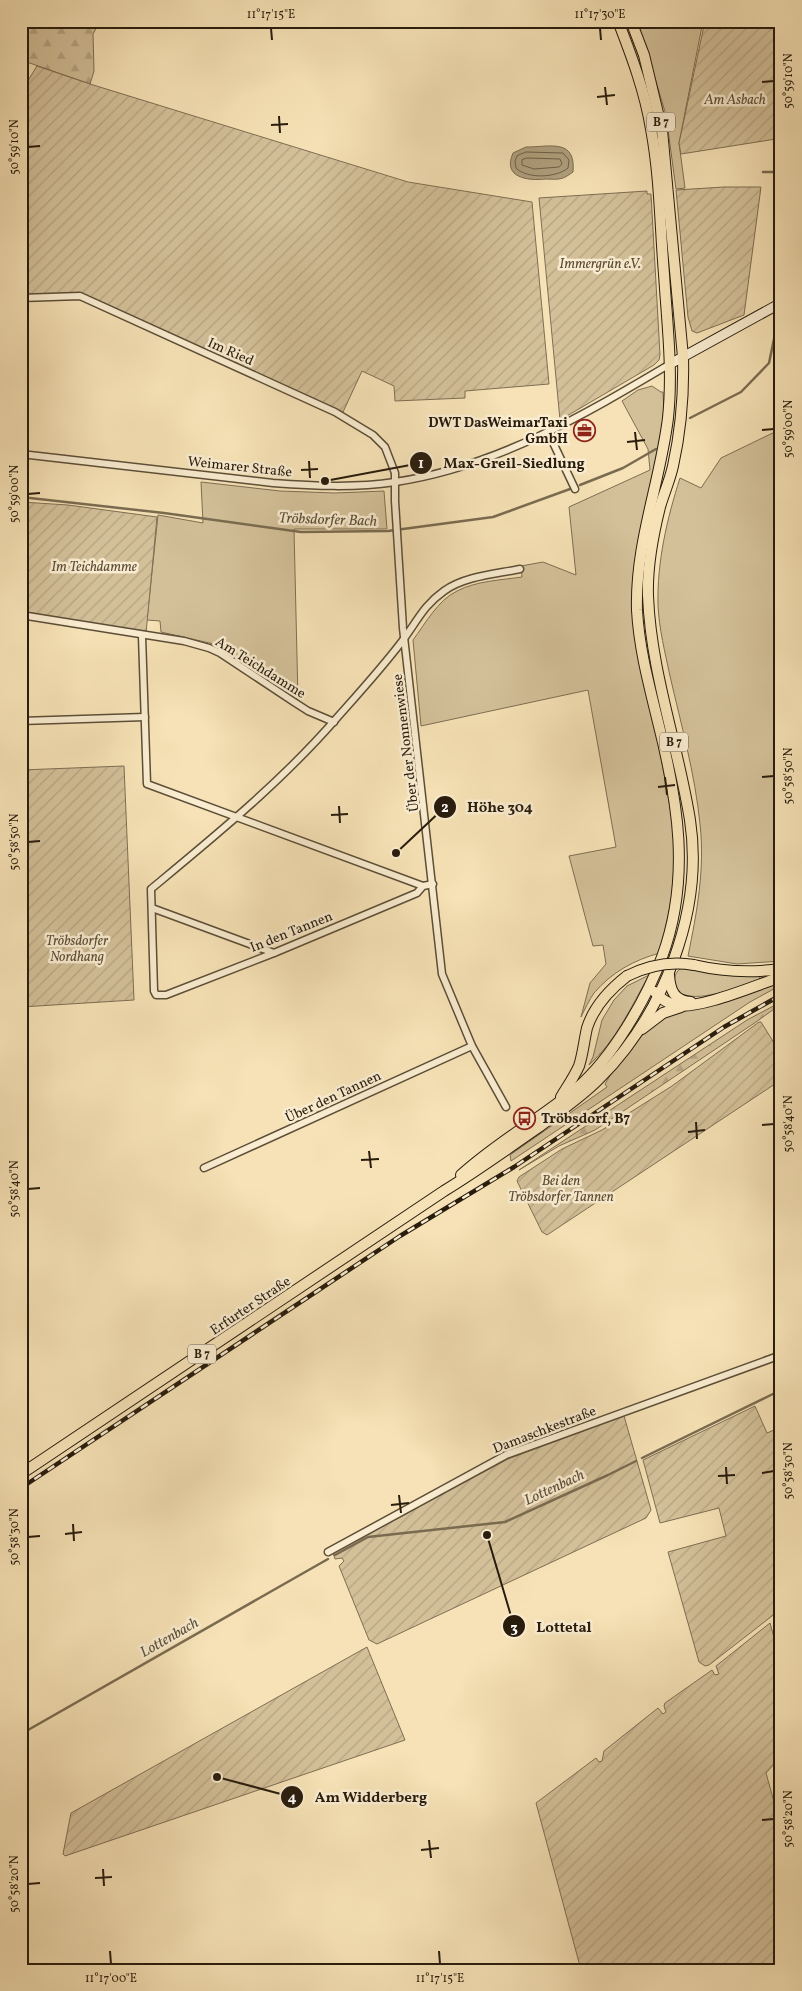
<svg xmlns="http://www.w3.org/2000/svg" width="802" height="1991" font-family="Vollkorn,serif">
	<style>
		.grass { fill: #d3c099; stroke: #7e6e53 }
		.forest { fill: url(#forest-firs); stroke: #7e6e53 }
		.garden { fill: url(#garden-furrows); stroke: #7e6e53 }
		.water { fill: #b09f7d; stroke: #7a6b50 }
		.lines { fill: none; stroke-linecap: round; stroke-linejoin: round }
		.shore { stroke: #6c5e45; stroke-width: 1 }
		.stream { stroke: #7a6b50; stroke-width: 2.5 }
		.street-casing { stroke: #5c4e37; stroke-width: 9 }
		.secondary-casing { stroke: #281c0d; stroke-width: 11 }
		.primary-casing { stroke: #281c0d; stroke-width: 12 }
		.street { stroke: #f9ecd0; stroke-width: 6 }
		.secondary { stroke: #f9ecd0; stroke-width: 9 }
		.primary { stroke: #f6e2b6; stroke-width: 10 }
		.rail-casing { stroke: #281c0d; stroke-width: 4.5 }
		.rail { stroke: #f9ecd0; stroke-width: 2.5; stroke-dasharray: 8; stroke-linecap: butt }
		.primary-bridge-casing { stroke: #281c0d; stroke-width: 12; stroke-linecap: butt }
		.primary-bridge { stroke: #f6e2b6; stroke-width: 10 }
		.ticks { fill: none; stroke: #281c0d; stroke-width: 2 }
		.labels { text-anchor: middle; stroke-width: 5; stroke-linejoin: round; paint-order: stroke }
		.shield { fill: #f9ecd0; stroke: #675a48; stroke-width: 1 }
		.shield-label { font-size: 12px; font-weight: bold; fill: #281c0d }
		.park-label { font-size: 14px; font-style: italic; fill: #5b4d37; stroke: #f9ecd0 }
		.street-label { font-size: 14px; fill: #281c0d; stroke: #f9ecd0 }
		.poi-label { font-size: 14px; font-weight: bold; fill: #281c0d; stroke: #f9ecd0; text-anchor: end }
		.water-label { font-size: 15px; font-style: italic; fill: #5e503a; stroke: #f9ecd0 }
		.leader { fill: none; stroke: #281c0d; stroke-width: 2 }
		.callout-dot { fill: #281c0d; stroke: #f9ecd0; stroke-width: 2 }
		.mark-label { font-size: 15px; text-anchor: middle; font-weight: bold; fill: #fff }
		.callout-label { font-size: 15px; text-anchor: middle; font-weight: bold; fill: #281c0d; stroke: #f9ecd0; stroke-width: 5; stroke-linejoin: round; paint-order: stroke }
		.neatline { fill: none; stroke: #281c0d; stroke-width: 2 }
		.ticks-label { font-size: 12px; text-anchor: middle; fill: #281c0d }
	</style>
	<defs>
		<pattern id="forest-firs" width="22" height="20" patternUnits="userSpaceOnUse" patternTransform="scale(1.25)"><rect width="22" height="20" fill="#d3c099"/><path d="M5 1l3.5 6h-7zM16 11l3.5 6h-7z" fill="#b5a483"/></pattern>
		<pattern id="garden-furrows" width="10" height="10" patternUnits="userSpaceOnUse" patternTransform="scale(1.25)"><rect width="10" height="10" fill="#d3c099"/><path d="M-1 1l2-2M0 10L10 0M9 11l2-2" fill="none" stroke="#b5a483"/></pattern>
	</defs>
	<rect width="100%" height="100%" fill="#f6e2b6"/>
	<filter id="stains"><feTurbulence type="fractalNoise" baseFrequency=".004" numOctaves="4"/><feColorMatrix values="0 0 0 0 .2 0 0 0 0 .09 0 0 0 0 .02 0 0 0 .5 -.17"/></filter>
	<radialGradient id="worn" r=".72"><stop offset=".6" stop-color="#630" stop-opacity="0"/><stop offset="1" stop-color="#630" stop-opacity=".3"/></radialGradient>
	<g class="grass">
		<path d="M634,21H703L679,143L685,188L676,189L666,115L648,55Z"/>
		<path d="M652,386L661,392H663L664,409L659,460L635,616L673,823L675,885L660,953C634,960 612,972 594,993C589,1000 585,1009 581,1017L590,983L606,964L603,945L593,946L569,856L616,847L588,690L421,726L413,640C425,624 438,600 457,591C476,581 501,580 522,577L521,566L543,562L576,575L569,507L650,470L648,449L622,401L638,390Z"/>
		<path d="M781,429V961L737,964L688,956C697,912 705,869 700,824C695,774 681,724 670,676C665,652 659,629 658,605C657,561 667,519 680,478L701,488L721,458Z"/>
		<path d="M201,482L280,491L335,493L384,491L387,529H294L298,700L214,644L161,632L160,621L147,620L158,515L203,523Z"/>
		<path d="M681,968L759,974L760,979C739,986 696,1006 677,991C674,982 672,975 681,968Z"/>
		<path d="M649,975C631,1007 616,1041 589,1065L593,1057L602,1020L614,1000L627,986Z"/>
		<path d="M781,981V985L750,1002L511,1161L510,1155L607,1087L605,1084L614,1069L646,1030L666,1015Z"/>
	</g>
	<g class="forest">
		<path d="M23,21H100L93,34L94,71L90,84L21,60V22Z"/>
		<path d="M781,1002V1004L756,1022L595,1130L559,1146L519,1170L747,1020Z"/>
	</g>
	<g class="garden">
		<path d="M705,21H781V141L776,139L681,154L679,143Z"/>
		<path d="M37,66L90,84L408,182L532,202L549,384L465,391V398L395,401L394,386L362,371L343,412L81,295L21,297V92Z"/>
		<path d="M724,187H761L744,315L697,333L692,331L688,317L676,190Z"/>
		<path d="M647,191V194H651L660,355L659,360L654,365L560,420L539,198Z"/>
		<path d="M21,502L68,505L157,517L146,633L21,611Z"/>
		<path d="M124,766L134,1000L21,1007V770Z"/>
		<path d="M759,1022H761L781,1054V1080L547,1235L542,1232L517,1181L519,1177L562,1149L602,1130L672,1086Z"/>
		<path d="M755,1406L767,1433L781,1427V1609L709,1665L705,1666L699,1662L668,1552L726,1536L719,1508L660,1523L643,1460Z"/>
		<path d="M624,1416L651,1510L646,1518L377,1644L369,1640L339,1566L344,1561L342,1558L335,1559L333,1553L508,1459Z"/>
		<path d="M770,1623L781,1663V1761L776,1762L766,1773L781,1827V1970H581L536,1803L596,1758L599,1762L602,1761L604,1751L658,1708L663,1714L666,1712L664,1706L665,1703L712,1670L715,1675L719,1674L716,1666Z"/>
		<path d="M367,1647L405,1740L65,1856L63,1854L71,1813Z"/>
	</g>
	<path class="water" d="M526,147C550,147 576,138 573,172C570,174 566,177 563,178C558,180 551,179 546,179C528,181 502,178 513,153Z"/>
	<g class="lines">
		<g class="shore">
			<path d="M526,152L563,153L569,160L568,168C556,178 527,179 516,168L515,161L517,156Z"/>
			<path d="M527,158L560,159L562,164L559,167L534,169L522,165V160Z"/>
		</g>
		<g class="stream">
			<path d="M763,172H781"/>
			<path d="M690,418L741,392L769,363L779,315"/>
			<path d="M580,485L623,468L656,449"/>
			<path d="M21,497L164,513L301,532L388,531L493,517L570,489"/>
			<path d="M642,1458L781,1390"/>
			<path d="M335,1555L368,1537L505,1522L608,1475L636,1461"/>
			<path d="M21,1734L328,1559"/>
		</g>
		<defs>
			<g id="street">
				<path d="M21,298L80,296L335,412L373,435L385,447L395,473V501L403,628L442,974L472,1046L506,1107"/>
				<path d="M548,432L575,489"/>
				<path d="M21,454L273,483C314,486 355,488 395,482C496,467 584,415 670,364"/>
				<path d="M21,615L184,641L209,648L220,653L294,702L308,711L334,722"/>
				<path d="M142,636L147,784L423,886"/>
				<path d="M21,721L145,717"/>
				<path d="M433,884L423,886L417,893L274,953L166,995H156L154,991L151,889C215,836 280,783 335,720C358,694 382,668 403,640C418,620 423,606 444,591C465,576 496,574 520,569"/>
				<path d="M152,908L274,953"/>
				<path d="M204,1168L472,1046"/>
				<path d="M328,1552L506,1455L781,1355"/>
			</g>
			<path id="secondary" d="M670,364L781,303"/>
			<g id="primary">
				<path d="M694,965C724,972 751,973 781,969"/>
				<path d="M669,975C670,990 674,1001 691,1002"/>
				<path d="M655,992C660,998 667,1003 675,1005C699,1010 756,985 781,977"/>
				<path d="M642,1029L663,1013L681,1007"/>
				<path d="M561,1097C567,1087 574,1077 579,1066C583,1054 584,1041 587,1028C594,1006 609,990 627,976"/>
				<path d="M461,1175C497,1142 540,1119 577,1088C612,1058 646,1000 662,957C691,878 678,801 658,722C649,685 639,648 637,610C635,544 660,483 668,418C673,370 667,322 664,274C660,226 660,177 651,129C645,92 632,57 618,21"/>
				<path d="M21,1474L444,1191C477,1171 507,1149 539,1127C559,1112 580,1098 598,1080C663,1016 704,911 690,820C678,745 651,672 648,596C647,566 653,535 660,507C664,493 670,480 673,466C681,430 684,394 683,357L662,130L644,55L631,21"/>
			</g>
		</defs>
		<use href="#street" class="street-casing"/>
		<use href="#secondary" class="secondary-casing"/>
		<use href="#primary" class="primary-casing"/>
		<use href="#street" class="street"/>
		<use href="#secondary" class="secondary"/>
		<use href="#primary" class="primary"/>
		<defs>
			<path id="rail" d="M21,1488L400,1236L514,1167L724,1027L781,995"/>
		</defs>
		<use href="#rail" class="rail-casing"/>
		<use href="#rail" class="rail"/>
		<defs>
			<path id="primary-bridge" d="M627,976C649,965 671,961 694,965"/>
		</defs>
		<use href="#primary-bridge" class="primary-bridge-casing"/>
		<use href="#primary-bridge" class="primary-bridge"/>
	</g>
	<path class="ticks" d="M271,28L272,40M600,28L601,40M762,82L774,81M605,87L607,105M597,97L615,95M279,116L280,133M271,125L288,124M28,147L40,146M762,430L774,429M635,432L637,450M627,442L645,440M309,461L310,478M301,470L318,469M28,494L40,493M665,777L667,795M762,777L774,776M658,787L675,785M339,806L340,823M331,815L348,814M28,842L40,841M696,1122L697,1139M762,1125L774,1124M688,1132L705,1130M369,1151L371,1168M361,1160L379,1159M28,1189L40,1188M726,1467L727,1484M762,1473L774,1471M718,1476L735,1475M399,1495L401,1513M391,1505L409,1503M73,1524L74,1541M65,1534L82,1532M28,1537L40,1536M762,1820L774,1819M429,1840L431,1858M421,1850L439,1848M103,1869L104,1886M95,1878L112,1877M28,1884L40,1883M110,1951L111,1964M439,1951L440,1964"/>
	<defs>
		<symbol id="office-ring" viewBox="-11 -11 22 22"><circle r="9.5" fill="#f9ecd0" stroke="#8f2418" stroke-width="1.5"/><path d="M-6-3h4V-5.5h4V-3h4V5H-6ZM-1-4.5V-3h2v-1.5ZM-6 0V1H6V0Z" fill="#8f2418"/></symbol>
		<symbol id="bus-ring" viewBox="-11 -11 22 22"><circle r="9.5" fill="#f9ecd0" stroke="#8f2418" stroke-width="1.5"/><path d="M-5-6H5V4H4V6H2V4H-2V6H-4V4H-5ZM-3.5-4V0h7V-4ZM-3.5 1.2v1.5H-2V1.2ZM2 1.2v1.5H3.5V1.2Z" fill="#8f2418"/></symbol>
	</defs>
	<g fill-rule="evenodd">
		<use href="#office-ring" x="572" y="418" width="25" height="25"/>
		<use href="#bus-ring" x="512" y="1106" width="25" height="25"/>
	</g>
	<g class="labels">
		<g class="shield">
			<rect x="647" y="112.5" width="28" height="19" rx="4"/>
			<rect x="660" y="732.5" width="28" height="19" rx="4"/>
			<rect x="188" y="1344.5" width="28" height="19" rx="4"/>
		</g>
		<g class="shield-label">
			<text x="661" y="126">B 7</text>
			<text x="674" y="746">B 7</text>
			<text x="202" y="1358">B 7</text>
		</g>
		<g class="park-label">
			<text x="735" y="104">Am Asbach</text>
			<text x="600" y="268">Immergrün e.V.</text>
			<text x="94" y="571">Im Teichdamme</text>
			<text x="77" y="945">Tröbsdorfer<tspan x="77" dy="16">Nordhang</tspan></text>
			<text x="561" y="1185">Bei den<tspan x="561" dy="16">Tröbsdorfer Tannen</tspan></text>
		</g>
		<g class="street-label">
			<text transform="translate(231 351) rotate(24)" y="5">Im Ried</text>
			<text transform="translate(240 466) rotate(6)" y="5">Weimarer Straße</text>
			<text transform="translate(261 667) rotate(32)" y="5">Am Teichdamme</text>
			<text transform="translate(405 743) rotate(-97)" y="5">Über der Nonnenwiese</text>
			<text transform="translate(291 931) rotate(-22)" y="5">In den Tannen</text>
			<text transform="translate(333 1096) rotate(-25)" y="5">Über den Tannen</text>
			<text transform="translate(250 1305) rotate(-34)" y="5">Erfurter Straße</text>
			<text transform="translate(544 1429) rotate(-21)" y="5">Damaschkestraße</text>
		</g>
		<g class="poi-label">
			<text x="568" y="427">DWT DasWeimarTaxi<tspan x="568" dy="16">GmbH</tspan></text>
			<text x="541" y="1123" text-anchor="start">Tröbsdorf, B7</text>
		</g>
		<g class="water-label">
			<text transform="translate(328 519) rotate(2)" y="5">Tröbsdorfer Bach</text>
			<text transform="translate(554 1487) rotate(-25)" y="5">Lottenbach</text>
			<text transform="translate(169 1637) rotate(-30)" y="5">Lottenbach</text>
		</g>
	</g>
	<path class="leader" d="M325 481L421 463M396 853L445 807M487 1535L514 1626M217 1777L292 1797"/>
	<g class="callout-dot">
		<circle cx="325" cy="481" r="5"/>
		<circle cx="396" cy="853" r="5"/>
		<circle cx="487" cy="1535" r="5"/>
		<circle cx="217" cy="1777" r="5"/>
		<circle cx="421" cy="463" r="12"/>
		<circle cx="445" cy="807" r="12"/>
		<circle cx="514" cy="1626" r="12"/>
		<circle cx="292" cy="1797" r="12"/>
	</g>
	<g class="mark-label">
		<text x="421" y="468">1</text>
		<text x="445" y="812">2</text>
		<text x="514" y="1632">3</text>
		<text x="292" y="1802">4</text>
	</g>
	<g class="callout-label">
		<text x="514" y="468">Max-Greil-Siedlung</text>
		<text x="500" y="812">Höhe 304</text>
		<text x="564" y="1632">Lottetal</text>
		<text x="371" y="1802">Am Widderberg</text>
	</g>
	<rect width="802" height="1991" fill="none" stroke="#f6e2b6" stroke-width="55"/>
	<rect x="28" y="28" width="746" height="1936" class="neatline"/>
	<g class="ticks-label">
		<text x="271" y="18">11°17'15"E</text>
		<text x="600" y="18">11°17'30"E</text>
		<text transform="translate(788 81) rotate(-90)" y="4">50°59'10"N</text>
		<text transform="translate(14 147) rotate(-90)" y="4">50°59'10"N</text>
		<text transform="translate(788 429) rotate(-90)" y="4">50°59'00"N</text>
		<text transform="translate(14 494) rotate(-90)" y="4">50°59'00"N</text>
		<text transform="translate(788 776) rotate(-90)" y="4">50°58'50"N</text>
		<text transform="translate(14 842) rotate(-90)" y="4">50°58'50"N</text>
		<text transform="translate(788 1124) rotate(-90)" y="4">50°58'40"N</text>
		<text transform="translate(14 1189) rotate(-90)" y="4">50°58'40"N</text>
		<text transform="translate(788 1471) rotate(-90)" y="4">50°58'30"N</text>
		<text transform="translate(14 1537) rotate(-90)" y="4">50°58'30"N</text>
		<text transform="translate(788 1819) rotate(-90)" y="4">50°58'20"N</text>
		<text transform="translate(14 1884) rotate(-90)" y="4">50°58'20"N</text>
		<text x="111" y="1982">11°17'00"E</text>
		<text x="440" y="1982">11°17'15"E</text>
	</g>
	<rect width="100%" height="100%" filter="url(#stains)"/>
	<rect width="100%" height="100%" fill="url(#worn)"/>
</svg>
